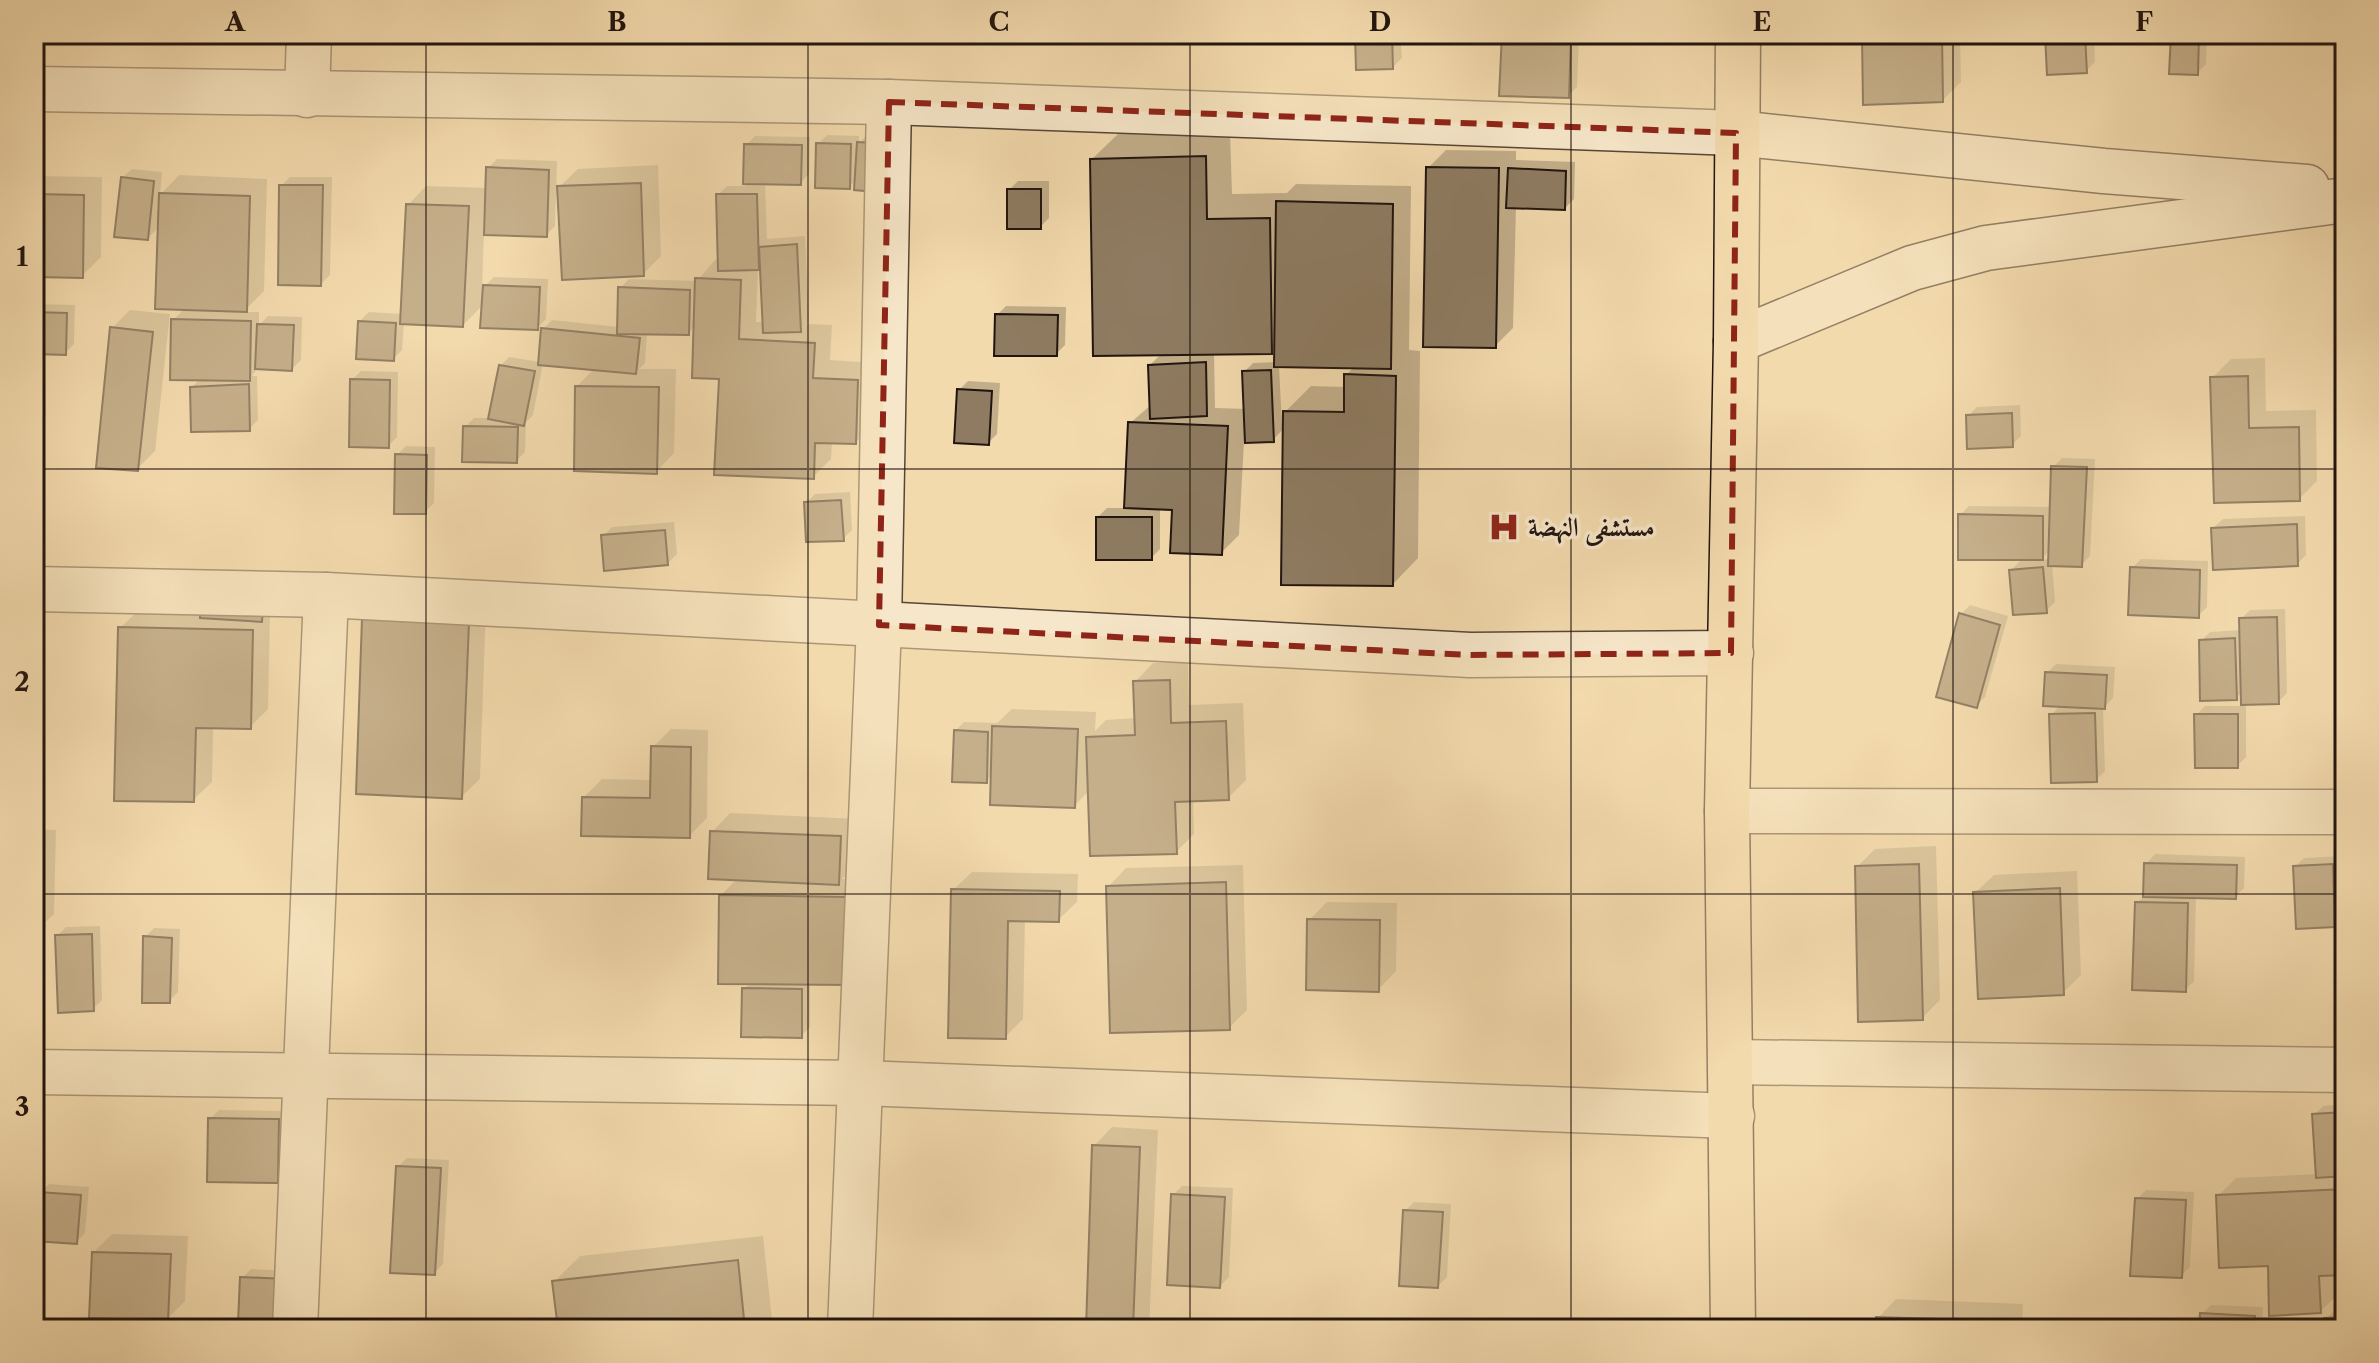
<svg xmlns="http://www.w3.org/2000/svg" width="2379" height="1363" font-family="'Libre Caslon Text',Amiri,serif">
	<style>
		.shadow { fill: #0003; fill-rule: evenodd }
		.building { fill: #8e7b61; stroke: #21140f; stroke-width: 2 }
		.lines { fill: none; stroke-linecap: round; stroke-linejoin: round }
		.street-casing { stroke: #564636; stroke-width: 47 }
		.secondary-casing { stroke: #21140f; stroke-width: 47 }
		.highway-casing { stroke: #21140f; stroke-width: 47 }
		.street { stroke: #f7e7ca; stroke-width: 44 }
		.secondary { stroke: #f7e7ca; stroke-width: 44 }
		.highway { stroke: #f3daad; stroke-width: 44 }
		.marked { fill: none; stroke: #8f2418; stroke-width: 6; stroke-dasharray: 16 10; stroke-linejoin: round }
		.grid { fill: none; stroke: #21140f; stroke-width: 2; stroke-opacity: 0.55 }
		.labels { text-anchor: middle; stroke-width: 7; stroke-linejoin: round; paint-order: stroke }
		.poi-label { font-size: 26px; font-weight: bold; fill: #21140f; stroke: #f7e7ca; text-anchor: start }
		.neatline { fill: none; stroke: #21140f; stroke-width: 3 }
		.grid-label { font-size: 26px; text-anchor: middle; font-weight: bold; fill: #21140f }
	</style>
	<rect width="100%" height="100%" fill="#f3daad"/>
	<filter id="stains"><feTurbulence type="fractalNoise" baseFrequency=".0025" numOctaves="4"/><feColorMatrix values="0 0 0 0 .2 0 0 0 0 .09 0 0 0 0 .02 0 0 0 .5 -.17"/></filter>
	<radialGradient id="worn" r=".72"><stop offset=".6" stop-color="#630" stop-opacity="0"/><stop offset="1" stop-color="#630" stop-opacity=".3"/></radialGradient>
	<g class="shadow">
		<path d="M1357,34H1400L1402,58L1393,67Z"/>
		<path d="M1504,34H1579L1577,87L1568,96L1501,94Z"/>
		<path d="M1866,34H1960L1961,82L1943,100Z"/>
		<path d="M2047,34H2094L2095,62L2086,71Z"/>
		<path d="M2173,34H2207L2206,64L2197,73Z"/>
		<path d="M1230,131L1232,194L1287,193L1296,184L1411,186L1409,350L1420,351L1418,558L1393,584L1285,427L1273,440L1244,441L1239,535L1221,553L1175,508L1160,507V549L1151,558L1098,517L1107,508H1126L1130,423L1151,405L1150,365L1162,353L1092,159L1118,134ZM1276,346V362L1253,363L1244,372L1246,409L1215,408L1214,352H1271ZM1279,365L1355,366L1346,375V387L1311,386L1285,412V427H1282Z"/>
		<path d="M868,134L899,136L849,187L818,144L827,135L859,136V143Z"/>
		<path d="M755,136L810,137L809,174L800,183L765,182L767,239L805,236L809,321L806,324L832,325L830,360L876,363L874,424L856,442L832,441L831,459L813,477L721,377L696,325L688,333L647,332L645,363L639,369H676L674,453L656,472L577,386L595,368L543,363L533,415L526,422L525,452L516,461L465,427L474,418H490L500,366L509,357L540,362L543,329L552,320L619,327L620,288L629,279L697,281L715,260H719L718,195L727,186H745L746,145ZM758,268H762L765,322H756Z"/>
		<path d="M1446,150L1516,151V160L1575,162L1574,199L1565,208L1516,206L1513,328L1495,346L1428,168Z"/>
		<path d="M497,159L557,161L555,226L546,235L484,233L482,289L494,277L548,279L546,319L537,328L484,304L463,325L404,322L402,350L393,359L360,321L369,312L403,314L408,205L426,186L487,188L488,168Z"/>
		<path d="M658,165L661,256L643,274L559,187L578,169Z"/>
		<path d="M132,169L162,172L160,195L179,175L267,179L264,291L243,312H259V325L268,316L302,317L301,360L292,369L258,367L252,376H257L258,420L249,429L192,387L201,378L173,320L185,308L160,226L148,238L122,178Z"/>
		<path d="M34,176L102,177L101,257L82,276L34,275Z"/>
		<path d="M290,177H332L330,275L321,284L281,186Z"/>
		<path d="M1018,181H1049V218L1040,227L1009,190Z"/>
		<path d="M34,304L75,305L74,344L65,353L45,352L46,416L34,428Z"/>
		<path d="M1006,306L1066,307L1065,345L1056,354L997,315Z"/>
		<path d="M130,310L170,314L155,451L137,469L112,328Z"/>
		<path d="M2265,358L2266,411L2316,410L2317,481L2299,499L2212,378L2231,359Z"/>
		<path d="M361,371L398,372L397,437L388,446L352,380Z"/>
		<path d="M968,381L1000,383L997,434L988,443L959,390Z"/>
		<path d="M2020,405L2021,436L2012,445L1968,416L1977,407Z"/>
		<path d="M406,446L435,447L434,503L425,512L397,455Z"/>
		<path d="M2062,458L2095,459L2090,556L2081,565L2052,564L2055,602L2046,611L2011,570L2023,558L1960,515L1969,506L2052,507L2053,467ZM2051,549L2050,559L2040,560Z"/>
		<path d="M850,492L852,530L843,539L806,503L815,494Z"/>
		<path d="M2305,516L2306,555L2297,564L2213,528L2223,519Z"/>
		<path d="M674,522L677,554L668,563L603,536L612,527Z"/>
		<path d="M2141,559L2208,561L2207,607L2198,616L2132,568Z"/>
		<path d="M486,605L480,779L461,797L364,619Z"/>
		<path d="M1970,605L2008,616L1985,697L1976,706L1938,696L1961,614Z"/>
		<path d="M2285,609L2287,693L2278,702L2246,703V757L2237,766L2196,715L2205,706H2243V691L2236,698L2201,641L2210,632L2242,630L2241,619L2250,610Z"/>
		<path d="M139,610L270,613L268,709L250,727H213L212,782L193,800L120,628Z"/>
		<path d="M1188,662L1189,705L1243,703L1246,780L1228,798L1193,799L1194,834L1176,852L1090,790L1074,806L993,774L986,781L955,731L964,722L997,723L1012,709L1096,712L1095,731L1106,720L1136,718L1135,682L1153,663Z"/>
		<path d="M2056,664L2115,667L2113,698L2103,708L2105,771L2096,780L2051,715L2061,705L2047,673Z"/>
		<path d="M671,729L708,730L707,818L689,836L584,797L602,779L653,780V747Z"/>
		<path d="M730,813L859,819L857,864L842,879H868L810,983V1027L801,1036L744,989L751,982L721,895L738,878L712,832Z"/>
		<path d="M34,829L56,830L54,914L35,932Z"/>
		<path d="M1936,846L1940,1000L1922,1018L1857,867L1875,849Z"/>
		<path d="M2155,854L2245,857L2244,888L2235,897L2196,896L2194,981L2185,990L2137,903L2145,895L2146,864Z"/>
		<path d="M2341,856L2344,916L2334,925L2295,867L2304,858Z"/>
		<path d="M1243,865L1247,1010L1229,1028L1108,887L1126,868Z"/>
		<path d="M2077,871L2081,975L2063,993L1975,893L1994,875Z"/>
		<path d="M972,872L1078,874L1077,902L1058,920L1025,919L1023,1019L1005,1037L953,890Z"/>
		<path d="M1327,902L1397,903L1396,971L1378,990L1309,920Z"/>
		<path d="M100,926L102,1000L93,1009L57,936L66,927Z"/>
		<path d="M154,928L180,929L178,992L169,1001L145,937Z"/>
		<path d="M2345,1104V1273H2338L2339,1293L2321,1311L2270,1264L2218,1196L2236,1178L2318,1174L2314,1115L2323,1106Z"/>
		<path d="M219,1110L287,1111L286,1172L277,1181L210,1119Z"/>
		<path d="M1112,1127L1158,1130L1149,1329H1088L1094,1146Z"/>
		<path d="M407,1158L449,1160L443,1264L434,1273L398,1167Z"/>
		<path d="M49,1184L89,1187L85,1233L76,1242L40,1239L34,1276V1232H37L40,1193Z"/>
		<path d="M1182,1186L1233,1188L1229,1277L1220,1286L1173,1195Z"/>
		<path d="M2146,1190L2194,1192L2190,1267L2181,1276L2137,1199Z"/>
		<path d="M1414,1202L1451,1204L1447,1277L1438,1286L1405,1211Z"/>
		<path d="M112,1234L188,1236L185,1301L167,1319L94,1252Z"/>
		<path d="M763,1236L773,1329H560L554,1282L580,1256Z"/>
		<path d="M251,1269L294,1271L292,1314L242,1278Z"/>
		<path d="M1896,1299L2023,1304L2022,1329H1878V1318Z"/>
		<path d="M2211,1305L2263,1307L2262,1329H2201L2202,1314Z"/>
		<path d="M2345,1309V1329H2326V1319L2335,1310Z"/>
		<path d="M1064,1325V1329H953L954,1328Z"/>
	</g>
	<g class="building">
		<path d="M656,34H704L705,41L657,43Z"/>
		<path d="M1355,34H1392L1393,69L1356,70Z"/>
		<path d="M1502,34L1571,35L1569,98L1499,96Z"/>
		<path d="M1942,34L1943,102L1863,105L1862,35Z"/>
		<path d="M2045,34H2085L2087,73L2047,75Z"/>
		<path d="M2171,34H2199L2198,75L2169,74Z"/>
		<path d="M857,142L891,144L887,193L854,190Z"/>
		<path d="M816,143L851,144L850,189L815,188Z"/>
		<path d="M744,144L802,145L801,185L743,184Z"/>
		<path d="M1206,156L1207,219L1270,218L1272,354L1093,356L1090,159Z"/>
		<path d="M486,167L549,170L547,237L484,235Z"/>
		<path d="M1426,167L1499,168L1496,348L1423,347Z"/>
		<path d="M1508,168L1566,171L1565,210L1506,208Z"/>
		<path d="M121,177L154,181L148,240L114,237Z"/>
		<path d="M641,183L644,276L562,280L557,186Z"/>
		<path d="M279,185H323L321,286L278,285Z"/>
		<rect x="1007" y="189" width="34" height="40"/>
		<path d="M159,193L250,196L247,312L155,309Z"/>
		<path d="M34,194L84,195L83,278L34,277Z"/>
		<path d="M716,194H757L759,270L718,271Z"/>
		<path d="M1276,201L1393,204L1391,369L1274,367Z"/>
		<path d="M406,204L469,206L463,327L400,324Z"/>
		<path d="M797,244L801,332L763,333L759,247Z"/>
		<path d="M695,278L741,280L739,339L815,343L813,378L858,380L856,444L815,443L814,479L714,475L719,379L692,378Z"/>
		<path d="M483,285L540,287L538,330L480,328Z"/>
		<path d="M618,287L690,290L689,335L617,334Z"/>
		<path d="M34,312L67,313L66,355L34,354Z"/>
		<path d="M995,314L1058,315L1057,356H994Z"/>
		<path d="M171,319L251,321L250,381L170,380Z"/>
		<path d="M358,321L396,323L394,361L356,359Z"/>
		<path d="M257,324L294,325L292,371L255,369Z"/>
		<path d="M110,327L153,332L138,471L96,468Z"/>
		<path d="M541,328L640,338L636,374L538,365Z"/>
		<path d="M1206,362L1207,416L1150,419L1148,365Z"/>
		<path d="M499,365L535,371L524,426L488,419Z"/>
		<path d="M1271,370L1274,442L1245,443L1242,371Z"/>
		<path d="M1344,374L1396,376L1393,586L1281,585L1283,411L1344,412Z"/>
		<path d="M2248,376L2249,428L2299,427L2300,501L2214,503L2210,377Z"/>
		<path d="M350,379L390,380L389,448L349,447Z"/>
		<path d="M249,384L250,431L191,432L190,387Z"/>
		<path d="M575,386L659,387L657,474L574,471Z"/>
		<path d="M957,389L992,391L989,445L954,443Z"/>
		<path d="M2012,413L2013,447L1967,449L1966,415Z"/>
		<path d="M1128,422L1228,426L1222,555L1170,553L1172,510L1124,508Z"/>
		<path d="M463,426L518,427L517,463L462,462Z"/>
		<path d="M395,454L427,455L426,514H394Z"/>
		<path d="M2051,466L2087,467L2082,567L2048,566Z"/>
		<path d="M841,500L844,541L806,542L804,502Z"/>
		<path d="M1958,514L2043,516V560H1958Z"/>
		<rect x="1096" y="517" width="56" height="43"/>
		<path d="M2297,524L2298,566L2213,570L2211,528Z"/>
		<path d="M665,530L668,565L604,571L601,535Z"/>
		<path d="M2043,567L2047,613L2013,615L2009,570Z"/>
		<path d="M2130,567L2200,570L2199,618L2128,615Z"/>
		<path d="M201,588L264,592L262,622L200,618Z"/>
		<path d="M1959,613L2000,625L1977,708L1936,697Z"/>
		<path d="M2277,617L2279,704L2241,705L2239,618Z"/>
		<path d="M362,618L469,622L462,799L356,794Z"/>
		<path d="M118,627L253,630L251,729L196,728L194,802L114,801Z"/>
		<path d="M2235,638L2237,700L2200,701L2199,640Z"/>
		<path d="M2045,672L2107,675L2105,709L2043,706Z"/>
		<path d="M1170,680L1171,723L1226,721L1229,800L1175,802L1177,854L1090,856L1086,737L1135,735L1133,681Z"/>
		<path d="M2095,713L2097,782L2051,783L2049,714Z"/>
		<path d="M2194,714H2238V768H2195Z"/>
		<path d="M992,726L1078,729L1075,808L990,805Z"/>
		<path d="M954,730L988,732L987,783L952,782Z"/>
		<path d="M651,746L691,747L690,838L581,836L582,797L650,798Z"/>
		<path d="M710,831L841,836L839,885L708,879Z"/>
		<path d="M34,847H38L36,934H34Z"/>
		<path d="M2144,863L2237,865L2236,899L2143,897Z"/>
		<path d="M1919,864L1923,1020L1858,1022L1855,866Z"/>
		<path d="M2333,864L2335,927L2296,929L2293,866Z"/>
		<path d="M1226,882L1230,1030L1110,1033L1106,886Z"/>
		<path d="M2060,888L2064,995L1978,999L1973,892Z"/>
		<path d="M951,889L1060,891L1059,922L1008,921L1006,1039L948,1038Z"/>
		<path d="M719,895L851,897L849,985L718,984Z"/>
		<path d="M2135,902L2188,903L2186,992L2132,990Z"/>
		<path d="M1307,919L1380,920L1379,992L1306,990Z"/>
		<path d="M92,934L94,1011L58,1013L55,935Z"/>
		<path d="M143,936L172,938L170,1003H142Z"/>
		<path d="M742,988L802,989V1038L741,1037Z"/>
		<path d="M2345,1112V1176L2316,1178L2312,1114Z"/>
		<path d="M208,1118L279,1119L278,1183L207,1182Z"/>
		<path d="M1092,1145L1140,1147L1133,1329H1086Z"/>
		<path d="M396,1166L441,1168L435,1275L390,1273Z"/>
		<path d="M2345,1189V1275L2319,1276L2321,1313L2269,1316L2268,1266L2219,1268L2216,1195Z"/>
		<path d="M38,1192L81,1195L77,1244L34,1241Z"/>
		<path d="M1171,1194L1225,1197L1220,1288L1167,1285Z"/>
		<path d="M2135,1198L2186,1200L2182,1278L2130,1276Z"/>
		<path d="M1403,1210L1443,1212L1438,1288L1399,1286Z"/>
		<path d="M92,1252L171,1254L168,1321L89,1318Z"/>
		<path d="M738,1260L745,1329H558L552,1281Z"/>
		<path d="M240,1277L286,1279L284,1325L238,1323Z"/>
		<path d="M2200,1313L2255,1316V1329H2199Z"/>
		<path d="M1876,1317L2005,1321V1329H1876Z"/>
		<path d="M2345,1317V1329H2324V1318Z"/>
	</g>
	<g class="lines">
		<defs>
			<g id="street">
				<path d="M34,89L889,102L1736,133"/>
				<path d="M307,95L309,34"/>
				<path d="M34,589L326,595L1470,655L1731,653"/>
				<path d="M1727,811L2345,812"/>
				<path d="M1731,1062L2345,1070"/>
				<path d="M34,1072L861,1083L1732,1116"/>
				<path d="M295,1329L326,595"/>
				<path d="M850,1329L879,625L889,102"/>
			</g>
			<g id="secondary">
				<path d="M1736,133L2104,171L2307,187"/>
				<path d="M1736,341L1912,268L1986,248L2345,200"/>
			</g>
			<path id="highway" d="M1733,1329L1727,811L1736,341L1738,34"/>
		</defs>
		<use href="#street" class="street-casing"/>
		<use href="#secondary" class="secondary-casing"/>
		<use href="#highway" class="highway-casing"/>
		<use href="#street" class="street"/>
		<use href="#secondary" class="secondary"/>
		<use href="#highway" class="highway"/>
	</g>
	<path d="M0 0H2379V1363H0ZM889,102L1736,133L1731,653L1470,655L879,625Z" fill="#f3daad" fill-opacity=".55" fill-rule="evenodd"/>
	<path class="marked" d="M889,102L1736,133L1731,653L1470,655L879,625Z"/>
	<path class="grid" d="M426,34V1329M808,34V1329M1190,34V1329M1571,34V1329M1953,34V1329M34,469H2345M34,894H2345"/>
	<defs>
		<symbol id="hospital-bare" viewBox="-9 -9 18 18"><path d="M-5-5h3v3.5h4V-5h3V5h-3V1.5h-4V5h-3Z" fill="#8f2418" stroke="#f7e7ca" stroke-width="2.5" paint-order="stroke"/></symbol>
	</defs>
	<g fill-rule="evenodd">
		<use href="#hospital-bare" x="1482" y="505" width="44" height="44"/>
	</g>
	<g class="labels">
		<g class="poi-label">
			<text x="1528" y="536">مستشفى النهضة</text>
		</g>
	</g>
	<rect width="2379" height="1363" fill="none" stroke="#f3daad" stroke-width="88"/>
	<rect x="44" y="44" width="2291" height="1275" class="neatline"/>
	<g class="grid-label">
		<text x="235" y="31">A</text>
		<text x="617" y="31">B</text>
		<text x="999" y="31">C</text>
		<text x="1380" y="31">D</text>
		<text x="1762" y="31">E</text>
		<text x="2144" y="31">F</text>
		<text x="22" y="266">1</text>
		<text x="22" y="691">2</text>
		<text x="22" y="1116">3</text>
	</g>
	<rect width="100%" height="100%" filter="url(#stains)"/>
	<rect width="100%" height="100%" fill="url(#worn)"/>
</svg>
